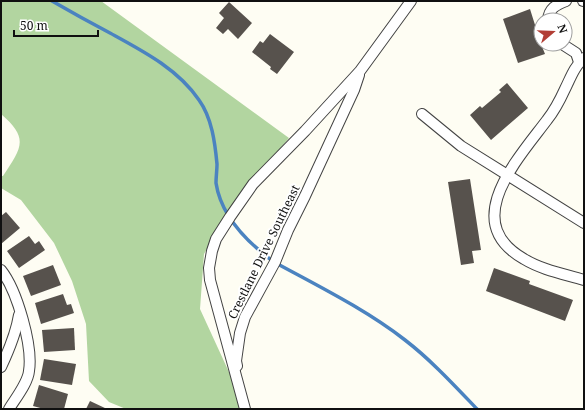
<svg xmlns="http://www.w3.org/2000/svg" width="585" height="410" font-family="'Noto Serif',serif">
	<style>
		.forest { fill: #b2d5a0 }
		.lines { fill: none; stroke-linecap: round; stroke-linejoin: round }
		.stream { stroke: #4b83c0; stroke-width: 3.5 }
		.building { fill: #57524d }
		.minor-casing { stroke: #434343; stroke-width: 12 }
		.minor { stroke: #fff; stroke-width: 10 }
		.labels { text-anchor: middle; stroke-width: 4; stroke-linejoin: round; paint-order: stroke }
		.street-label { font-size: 12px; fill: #101010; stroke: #fff }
	</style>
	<rect width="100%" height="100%" fill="#fefdf3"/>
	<path class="forest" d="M1,1H101L289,138L233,205L204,254L200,309L234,383L240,409H126L109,402L89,381L86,324L72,281L54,243L21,200L1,188V176H3C21,148 30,139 1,114Z"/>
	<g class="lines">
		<path class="stream" d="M52,1C71,12 91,23 110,33C143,51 178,69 199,100C212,118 215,143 217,164C217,170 216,177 216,183C221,216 248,243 274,262C318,286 365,309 405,340C431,360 454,385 477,409"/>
	</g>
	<g class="building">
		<path d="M229,2L252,23L238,39L228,29L223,34L216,28L224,18L219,13Z"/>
		<path d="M530,9L541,44L545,54L518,63L503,19Z"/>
		<path d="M270,34L294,52L277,74L270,69L271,67L252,52L260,41L263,43Z"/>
		<path d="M507,83L528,108L491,140L470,115L480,106L482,108L501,92L499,90Z"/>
		<path d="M470,179L481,250L472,251L474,263L461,265L448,182Z"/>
		<path d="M6,212L20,228L1,244V216Z"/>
		<path d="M29,236L35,244L39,241L45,250L19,268L7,251Z"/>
		<path d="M53,265L61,285L31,296L23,276Z"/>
		<path d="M494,268L530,281L529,284L573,300L565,321L486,291Z"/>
		<path d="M63,294L67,305L71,304L74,313L41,324L35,303Z"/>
		<path d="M74,328L75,350L44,352L42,330Z"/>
		<path d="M44,359L76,364L72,385L40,380Z"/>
		<path d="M39,385L68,394L64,409H44L33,406Z"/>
		<path d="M90,401L107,409H86Z"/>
	</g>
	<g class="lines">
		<defs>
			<g id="minor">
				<path d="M583,1H584"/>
				<path d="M548,20C549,8 556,5 566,1"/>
				<path d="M562,44L576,53L579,62"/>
				<path d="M584,58C574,67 571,77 565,89C560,100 555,110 547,120C517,160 459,222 524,259C542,270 564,274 584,280"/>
				<path d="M422,114L461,146L584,223"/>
				<path d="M1,270C17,290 33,346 29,371C28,383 15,399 9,409"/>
				<path d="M237,366L236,361L240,333L245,317L275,262L288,230L305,196L354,90L359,75"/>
				<path d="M1,367C9,350 16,334 19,315"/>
				<path d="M245,409L210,280L209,268L212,251L216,239L230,217L253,184L305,131L360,71L411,1"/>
			</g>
		</defs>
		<use href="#minor" class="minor-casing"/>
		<use href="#minor" class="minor"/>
	</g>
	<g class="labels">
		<g class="street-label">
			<text transform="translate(264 252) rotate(-64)" y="4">Crestlane Drive Southeast</text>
		</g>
	</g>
	<rect width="585" height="410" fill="none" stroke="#101010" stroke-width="4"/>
	<g transform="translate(553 32) rotate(71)"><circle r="19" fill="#ffffff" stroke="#9f9f9f"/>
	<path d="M0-3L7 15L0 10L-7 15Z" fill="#b23e35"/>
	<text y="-6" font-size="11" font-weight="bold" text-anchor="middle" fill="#101010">N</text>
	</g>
	<path d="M14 30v6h84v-6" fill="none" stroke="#101010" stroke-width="2"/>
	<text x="20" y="30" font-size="12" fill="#101010" stroke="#ffffff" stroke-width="3" paint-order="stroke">50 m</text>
</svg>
